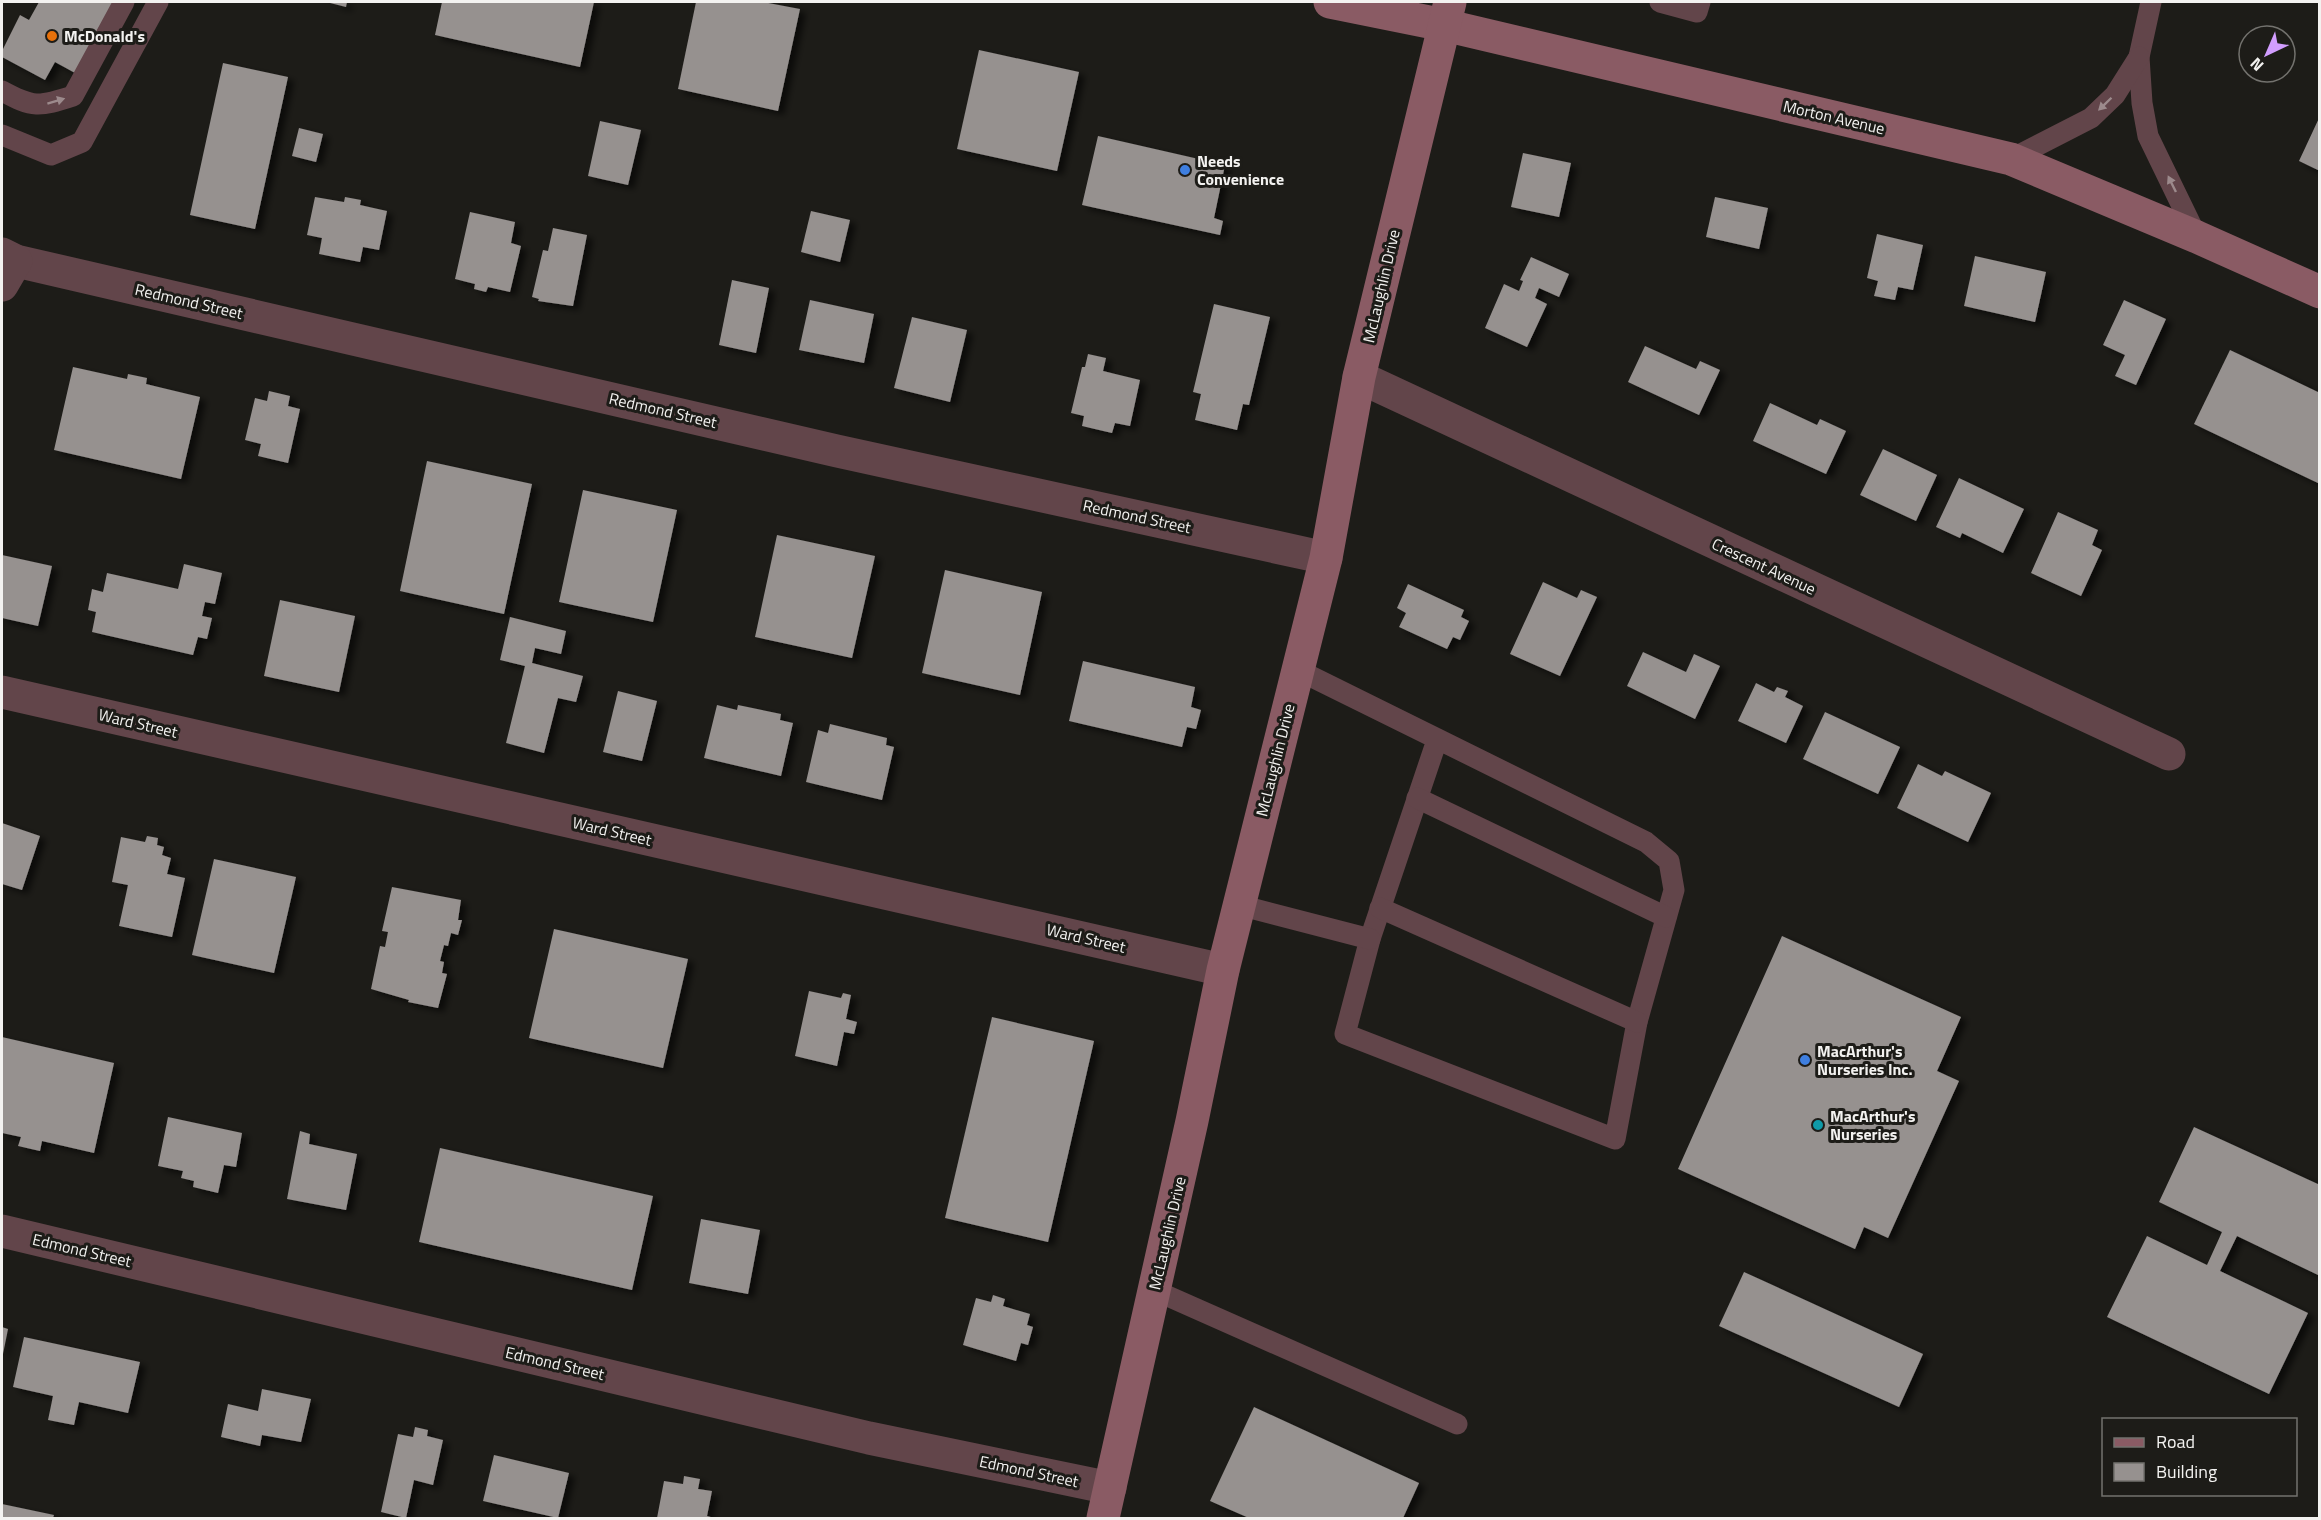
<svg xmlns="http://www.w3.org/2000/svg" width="2321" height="1520" font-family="'Titillium Web',sans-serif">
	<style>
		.building { fill: #96918f; filter: url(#shadow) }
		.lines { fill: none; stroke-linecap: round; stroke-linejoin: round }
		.lane { stroke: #62454a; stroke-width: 21 }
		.street { stroke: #62454a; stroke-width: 33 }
		.secondary { stroke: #8a5b64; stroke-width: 33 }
		.oneway { fill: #9c8a8c }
		.food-dot { fill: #e8710a; stroke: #1d1c18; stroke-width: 2 }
		.shop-dot { fill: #3f7fe0; stroke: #1d1c18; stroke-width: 2 }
		.culture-dot { fill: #0f9aa8; stroke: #1d1c18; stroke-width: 2 }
		.labels { text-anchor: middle; stroke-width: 6; stroke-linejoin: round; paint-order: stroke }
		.poi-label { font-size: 16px; font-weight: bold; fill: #f3f2f0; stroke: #1d1c18; text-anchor: start }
		.street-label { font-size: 16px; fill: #f3f2f0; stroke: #1d1c18 }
	</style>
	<defs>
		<filter id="shadow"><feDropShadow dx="6" dy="4" stdDeviation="3" flood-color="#0009"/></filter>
	</defs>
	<rect width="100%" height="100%" fill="#1d1c18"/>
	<g class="building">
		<path d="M39,2H113L75,73L55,62L45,80L2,57V51L20,15L29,20Z"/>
		<path d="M326,2H347L346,7Z"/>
		<path d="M442,2H594L580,67L435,35Z"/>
		<path d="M696,2H763L800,9L778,111L678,89Z"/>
		<path d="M979,50L1079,72L1057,171L957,149Z"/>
		<path d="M223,63L288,77L255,229L190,215Z"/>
		<path d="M2320,116V171L2299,161Z"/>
		<path d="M600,121L641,130L628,185L588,176Z"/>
		<path d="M299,128L323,134L316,162L292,156Z"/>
		<path d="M1098,136L1225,165L1214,218L1223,221L1220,235L1082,205Z"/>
		<path d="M1523,153L1571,163L1559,217L1511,207Z"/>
		<path d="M315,197L344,202L345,197L361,200L360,205L387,211L379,250L363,247L360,262L319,254L322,238L307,235Z"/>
		<path d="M1715,197L1768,208L1759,249L1706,237Z"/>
		<path d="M811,211L850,220L840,262L801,252Z"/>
		<path d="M470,212L515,222L511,243L521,246L510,292L488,287L486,292L474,289L475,284L455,279Z"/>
		<path d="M553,228L587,235L573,306L538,301L539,299L532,297L543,250L548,251Z"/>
		<path d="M1877,234L1923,245L1913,290L1898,287L1895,300L1874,296L1878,281L1867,278Z"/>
		<path d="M1975,256L2046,272L2035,322L1964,306Z"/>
		<path d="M1531,257L1569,274L1559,297L1539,288L1535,298L1547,304L1527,347L1485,328L1504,284L1519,291L1523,281L1520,280Z"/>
		<path d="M732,280L769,288L756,353L719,345Z"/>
		<path d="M810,300L874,314L864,363L799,350Z"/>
		<path d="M2124,300L2166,319L2136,385L2115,376L2125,355L2103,345Z"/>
		<path d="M1214,304L1270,317L1249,405L1243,404L1237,430L1195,420L1201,394L1193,392Z"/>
		<path d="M912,317L967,330L950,402L894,388Z"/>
		<path d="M1645,346L1696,369L1700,361L1720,370L1699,415L1628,382Z"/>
		<path d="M2230,350L2320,393V484L2194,424Z"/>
		<path d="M1088,354L1106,358L1103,371L1140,380L1130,426L1115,423L1112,433L1082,426L1084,416L1071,413L1082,367H1085Z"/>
		<path d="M73,367L127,379L128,374L147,378L146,384L200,397L181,479L54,450Z"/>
		<path d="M269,391L290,396L288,406L300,409L288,463L258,456L261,444L245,440L255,398L267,401Z"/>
		<path d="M1770,403L1817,425L1820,419L1846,431L1826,474L1753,441Z"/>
		<path d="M1883,449L1937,475L1916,521L1860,495Z"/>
		<path d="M427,461L532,484L504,614L400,591Z"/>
		<path d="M1959,478L2024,509L2003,553L1962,533L1960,538L1936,527Z"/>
		<path d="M583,490L677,510L653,622L559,602Z"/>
		<path d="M2058,512L2098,530L2092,545L2102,550L2081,596L2031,573Z"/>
		<path d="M777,535L875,556L852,658L755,637Z"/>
		<path d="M2,555L52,566L38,626L2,618Z"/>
		<path d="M184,564L222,573L215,604L205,602L202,616L212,618L207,639L198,637L193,655L92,632L96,612L88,610L92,589L103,592L107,573L178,589Z"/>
		<path d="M945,570L1042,592L1020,695L922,673Z"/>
		<path d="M1543,582L1577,598L1581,590L1597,597L1560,676L1510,654Z"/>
		<path d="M1408,584L1464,610L1461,617L1469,621L1460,640L1453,637L1447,649L1399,627L1406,613L1397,608Z"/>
		<path d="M280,600L355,616L339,692L264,676Z"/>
		<path d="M510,617L566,631L561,654L535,648L532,663L583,676L576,702L558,698L544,753L506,743L525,666L500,660Z"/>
		<path d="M1643,652L1686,672L1694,654L1720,666L1695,719L1627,686Z"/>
		<path d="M1083,661L1195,687L1191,707L1201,710L1196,729L1187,727L1182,747L1069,721Z"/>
		<path d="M1756,683L1774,692L1777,687L1788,691L1785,697L1803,706L1786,743L1738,721Z"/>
		<path d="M618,691L657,701L642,761L603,752Z"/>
		<path d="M717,705L737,710L738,705L781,714L780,720L793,723L781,776L704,758Z"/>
		<path d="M1825,712L1900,747L1878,794L1803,759Z"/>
		<path d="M830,724L887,738L886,745L894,747L882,800L806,782L818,730L828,733Z"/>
		<path d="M1918,764L1942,776L1945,771L1991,793L1968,842L1897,808Z"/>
		<path d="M2,823L40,836L22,890L2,884Z"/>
		<path d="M147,836L158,838L157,845L164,847L162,855L171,858L167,874L185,878L172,937L119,926L128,885L112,882L121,837L145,842Z"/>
		<path d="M214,859L296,877L274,973L192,955Z"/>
		<path d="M392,887L461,900L458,920H462L458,935L451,933L448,946L444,945L440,961L444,962L442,973L447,974L438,1008L408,1002L409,1000L371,989L380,946L385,947L388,932L382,931Z"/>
		<path d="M554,929L688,959L663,1068L529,1038Z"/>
		<path d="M1782,936L1961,1017L1937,1071L1959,1081L1888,1238L1864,1227L1855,1249L1678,1169Z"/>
		<path d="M809,991L841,998L843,993L851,995L846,1019L857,1022L854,1034L844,1032L837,1066L795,1056Z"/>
		<path d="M992,1017L1094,1041L1048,1242L945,1218Z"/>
		<path d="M2,1037L114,1063L94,1153L42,1141L40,1151L18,1146L21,1137L2,1133Z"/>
		<path d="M168,1117L242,1133L236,1167L224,1165L218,1193L193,1187L194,1181L181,1178L183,1171L158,1166Z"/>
		<path d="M2194,1127L2320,1185L2318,1275L2237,1236L2220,1271L2308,1313L2269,1394L2107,1317L2147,1236L2207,1265L2222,1232L2159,1202Z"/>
		<path d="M300,1131L310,1134L309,1144L357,1154L346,1210L287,1199Z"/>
		<path d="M440,1148L653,1196L632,1290L419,1242Z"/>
		<path d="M701,1219L760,1230L748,1294L689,1283Z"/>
		<path d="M1744,1272L1923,1354L1899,1407L1719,1326Z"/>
		<path d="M993,1295L1005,1299L1003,1306L1030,1314L1027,1325L1033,1327L1028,1345L1021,1343L1016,1361L963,1345L976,1298L991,1302Z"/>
		<path d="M2,1327L8,1329L3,1354H2Z"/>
		<path d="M24,1337L140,1362L128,1413L79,1402L74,1425L48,1420L53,1396L13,1387Z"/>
		<path d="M262,1389L311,1399L301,1442L262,1435L260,1446L221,1437L228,1404L258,1411Z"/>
		<path d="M1254,1407L1419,1483L1403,1518H1249L1210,1501Z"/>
		<path d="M415,1427L428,1430L427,1436L443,1440L433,1485L414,1480L406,1518L381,1512L398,1434L413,1437Z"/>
		<path d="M494,1455L569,1473L558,1518L483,1501Z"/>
		<path d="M684,1476L700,1479L698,1489L712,1491L707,1516L714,1518H657L664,1481L683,1484Z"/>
		<path d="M2,1504L54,1515L53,1518H2Z"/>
	</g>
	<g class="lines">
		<g class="lane">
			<path d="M1660,2L1697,12L1700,2"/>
			<path d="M2151,2L2139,57L2142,103L2148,136L2197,237"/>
			<path d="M2,91C33,108 39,107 73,96L124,2"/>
			<path d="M2,135L51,155L82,142L158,2"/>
			<path d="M2011,159L2091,118L2115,95L2139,57"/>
			<path d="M1298,670L1646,842L1669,861L1674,890L1637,1022L1615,1139L1345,1034L1370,939L1437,740"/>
			<path d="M1417,798L1666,917"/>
			<path d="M1239,905L1370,939"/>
			<path d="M1380,908L1637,1022"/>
			<path d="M1154,1290L1457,1424"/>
		</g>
		<g class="street">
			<path d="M2,254L16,261L837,451L1326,558"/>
			<path d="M2,285L16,261"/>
			<path d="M1359,377L2169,754"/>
			<path d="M2,692L1223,970"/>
			<path d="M2,1231L869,1438L1110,1488"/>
		</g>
		<g class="secondary">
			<path d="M1330,2L1444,25L2011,159L2197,237L2320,292"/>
			<path d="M1103,1518L1192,1121L1223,970L1326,558L1359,377L1450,2"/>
		</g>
	</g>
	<defs><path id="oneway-solid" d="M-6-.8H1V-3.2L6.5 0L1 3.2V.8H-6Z" transform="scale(1.5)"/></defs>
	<g class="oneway">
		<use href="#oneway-solid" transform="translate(56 101) rotate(-17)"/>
		<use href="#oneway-solid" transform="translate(2105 104) rotate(136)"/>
		<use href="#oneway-solid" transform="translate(2172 184) rotate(-116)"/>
	</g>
	<circle class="food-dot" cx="52" cy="36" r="6"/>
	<g class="shop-dot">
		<circle cx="1185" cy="170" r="6"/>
		<circle cx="1805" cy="1060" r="6"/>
	</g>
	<circle class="culture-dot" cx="1818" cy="1125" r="6"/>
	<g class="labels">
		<g class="poi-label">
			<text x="64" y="42">McDonald's</text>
			<text x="1197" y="167">Needs<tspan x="1197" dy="18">Convenience</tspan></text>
			<text x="1817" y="1057">MacArthur's<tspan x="1817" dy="18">Nurseries Inc.</tspan></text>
			<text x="1830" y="1122">MacArthur's<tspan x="1830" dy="18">Nurseries</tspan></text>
		</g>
		<g class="street-label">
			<text transform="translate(1834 117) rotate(13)" y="6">Morton Avenue</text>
			<text transform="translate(1381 286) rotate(-77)" y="6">McLaughlin Drive</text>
			<text transform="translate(189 301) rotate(13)" y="6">Redmond Street</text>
			<text transform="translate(663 410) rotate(13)" y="6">Redmond Street</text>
			<text transform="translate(1137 516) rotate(12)" y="6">Redmond Street</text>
			<text transform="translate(1764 566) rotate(25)" y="6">Crescent Avenue</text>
			<text transform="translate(138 723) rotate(13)" y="6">Ward Street</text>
			<text transform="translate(1275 760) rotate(-76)" y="6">McLaughlin Drive</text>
			<text transform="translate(612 831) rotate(13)" y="6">Ward Street</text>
			<text transform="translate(1086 938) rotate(13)" y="6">Ward Street</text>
			<text transform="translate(1167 1233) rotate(-77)" y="6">McLaughlin Drive</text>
			<text transform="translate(82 1250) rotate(13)" y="6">Edmond Street</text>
			<text transform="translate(555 1363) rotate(13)" y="6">Edmond Street</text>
			<text transform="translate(1029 1471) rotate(12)" y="6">Edmond Street</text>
		</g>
	</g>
	<rect width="2321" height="1520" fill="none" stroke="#f3f2f0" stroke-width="6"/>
	<rect x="2102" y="1418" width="195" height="78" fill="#1d1c18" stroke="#73726e" stroke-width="1.5"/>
	<rect x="2114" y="1438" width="30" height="9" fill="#8a5b64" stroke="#73726e" stroke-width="1.5"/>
	<text x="2156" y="1448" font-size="18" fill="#f3f2f0">Road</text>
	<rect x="2114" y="1463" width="30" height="18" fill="#96918f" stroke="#73726e" stroke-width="1.5"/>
	<text x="2156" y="1478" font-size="18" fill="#f3f2f0">Building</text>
	<g transform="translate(2267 54) rotate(224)"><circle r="28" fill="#1d1c18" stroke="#73726e" stroke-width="1.5"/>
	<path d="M0-4.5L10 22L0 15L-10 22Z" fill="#d19dfe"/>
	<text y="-9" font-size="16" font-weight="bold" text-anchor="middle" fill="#f3f2f0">N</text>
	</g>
</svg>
